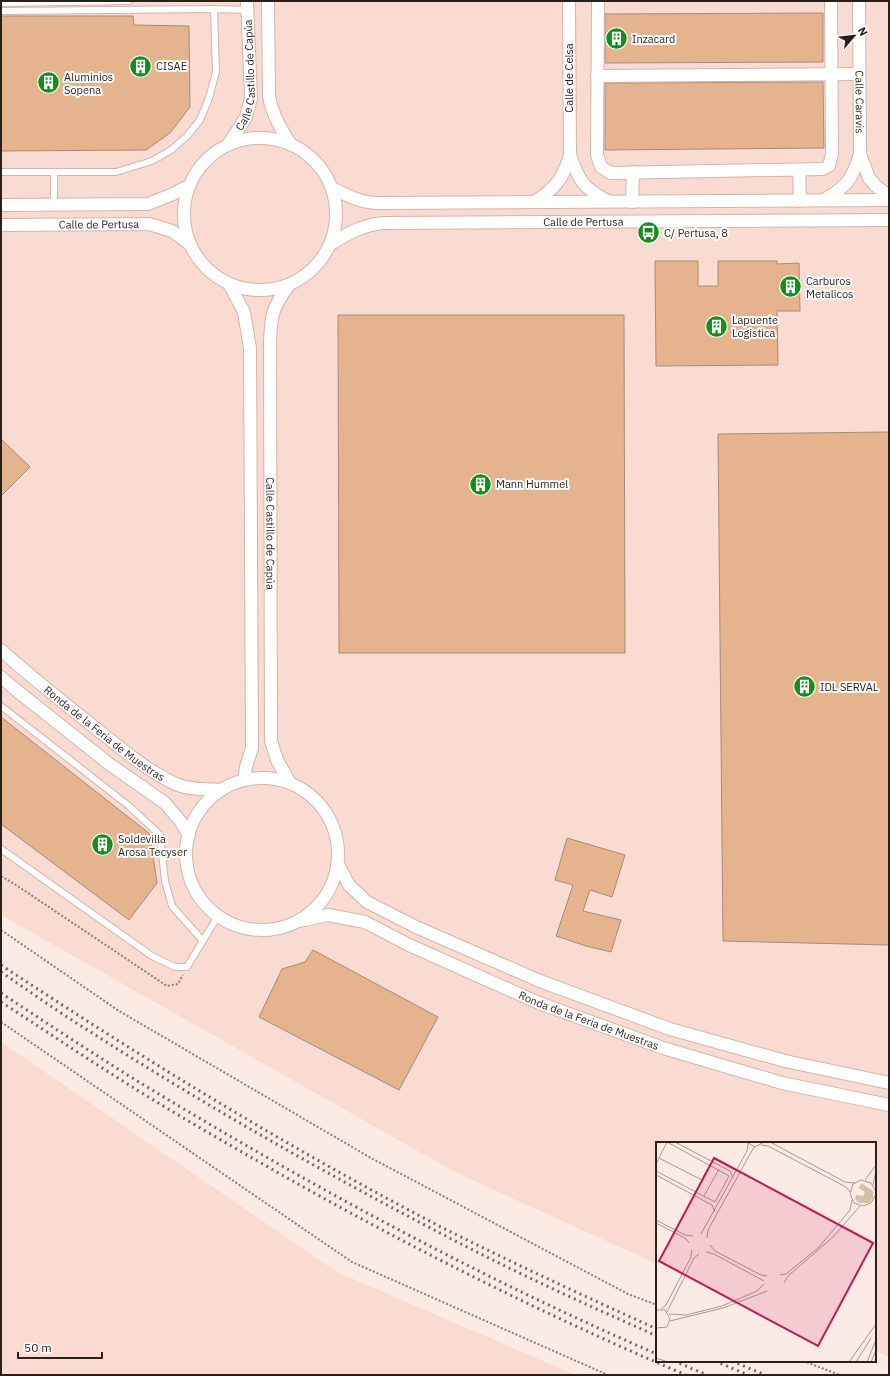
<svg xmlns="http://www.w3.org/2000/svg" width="890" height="1376" font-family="'IBM Plex Sans',sans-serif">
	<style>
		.built { fill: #fadbd1 }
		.building { fill: #e5b38d; stroke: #a38d7c }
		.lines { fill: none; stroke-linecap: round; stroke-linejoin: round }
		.lane-casing { stroke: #d2b5ac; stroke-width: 8 }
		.street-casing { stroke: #d2b5ac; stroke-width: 14 }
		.path { stroke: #8c7e79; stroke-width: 2; stroke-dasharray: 2 2; stroke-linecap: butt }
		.lane { stroke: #fff; stroke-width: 6 }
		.street { stroke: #fff; stroke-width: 12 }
		.rail { stroke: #776964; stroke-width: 3; stroke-dasharray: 2 4; stroke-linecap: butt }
		.labels { text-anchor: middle; stroke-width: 4; stroke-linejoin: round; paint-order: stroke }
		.poi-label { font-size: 11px; fill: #2a1f1b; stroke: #fbfcfb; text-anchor: start }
		.street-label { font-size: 11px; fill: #2a1f1b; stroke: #fbfcfb }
		.inset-road { fill: none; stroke: #a89994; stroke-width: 1 }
		.view { fill: #c2185b; fill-opacity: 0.15; stroke: #c2185b; stroke-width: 2 }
		.inset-edge { fill: none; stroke: #2a1f1b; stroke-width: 2 }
	</style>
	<rect width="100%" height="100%" fill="#fceae4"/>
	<g class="built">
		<path d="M1,1H889V1357L875,1351V1143H657V1264L455,1172L1,915Z"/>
		<path d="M1,1042L337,1272L575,1375H1Z"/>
	</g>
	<g class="building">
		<path d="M823,13V62L605,63V14Z"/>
		<path d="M1,16H133L134,25L189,26L190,107L170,133L146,150L1,151Z"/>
		<path d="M823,82L824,148L605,150V83Z"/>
		<path d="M655,261H698V286H718V261H777V264L799,263L800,311H777L778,365L656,366Z"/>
		<path d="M338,315H624L625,653H339Z"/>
		<path d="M889,432V945L723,941L718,434Z"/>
		<path d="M1,439L30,467L1,496Z"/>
		<path d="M1,717L150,834L157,883L129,920L1,824Z"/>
		<path d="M567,838L625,855L612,897L590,890L583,911L621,920L611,952L586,946L556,936L573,885L555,880Z"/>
		<path d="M313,950L438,1017L399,1090L259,1017L282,969L305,962Z"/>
	</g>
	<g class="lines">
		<defs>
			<g id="lane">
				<path d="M1,3L129,1"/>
				<path d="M1,11L214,9L247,10"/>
				<path d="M1,172H116L152,161L171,150L187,136L200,120L209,98L216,72L214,9"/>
				<path d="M54,172V204"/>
				<path d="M1,706L129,806L160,835L165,881L172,906L203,941"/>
				<path d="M1,849L152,956L175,967H187L218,916"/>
			</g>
			<g id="street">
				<path d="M268,1L269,96C272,114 281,129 291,145"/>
				<path d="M598,1L597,155L601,167L611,173L823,169L829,166L832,154L831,1"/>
				<path id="s1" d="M859,1L860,154L869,178L876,186L889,196"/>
				<path d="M597,76L859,74"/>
				<circle cx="260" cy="214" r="76"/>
				<path id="s2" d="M228,145L246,117L251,98L247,1"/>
				<path d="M570,155C579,181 583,188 608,201"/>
				<path d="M799,170L800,201"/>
				<path d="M332,188C348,196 361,203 379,203L889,200"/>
				<path d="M824,200C847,186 852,180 860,154"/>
				<path d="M534,202C555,189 563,179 570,155L569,1"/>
				<path d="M632,202L633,172"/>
				<path d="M1,205L148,204L173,194L190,185"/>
				<path id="s3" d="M1,225L149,224L172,231L191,245"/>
				<path id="s4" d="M331,244C348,233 363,225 383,223L889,220"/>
				<path d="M229,284L244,312L250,348L252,748L246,767L244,780"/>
				<path id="s5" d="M289,285C272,308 271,315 270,343L271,741L277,760L290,783"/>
				<path id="s6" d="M1,650C32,678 65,704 98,730C122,749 147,771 176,784C189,790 206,789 221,790"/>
				<path d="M1,677L16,690L108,763L165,803L181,822L189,835"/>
				<circle cx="262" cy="854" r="76"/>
				<path d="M338,864L349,885L367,902L416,927L540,981L670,1029L785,1061L889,1083"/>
				<path id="s7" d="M299,921L328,915L365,922L409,945L539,1003L663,1048L782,1083L889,1105"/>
			</g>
		</defs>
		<use href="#lane" class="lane-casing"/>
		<use href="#street" class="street-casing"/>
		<g class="path">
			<path d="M1,876L16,885L167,986L178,984L183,975"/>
			<path d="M1,930L119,1011L371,1158L628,1294L657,1305"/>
			<path d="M1,1022L352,1262L608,1375"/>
			<path d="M803,1361L840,1375"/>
		</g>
		<use href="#lane" class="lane"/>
		<use href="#street" class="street"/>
		<g class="rail">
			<path d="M1,965C145,1060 292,1150 445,1229C515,1264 586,1297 657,1329"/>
			<path d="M1,972C29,991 57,1011 86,1029C201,1103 321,1171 442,1234C512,1271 585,1304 657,1336"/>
			<path d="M1,993C45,1022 89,1051 134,1079C302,1181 476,1276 657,1354"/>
			<path d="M1,1002C43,1029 84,1057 126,1083C170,1111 216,1137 261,1163C399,1242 540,1313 686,1375"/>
			<path d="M674,1361L707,1375"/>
			<path d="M715,1361L748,1375"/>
			<path d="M732,1361L765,1375"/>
		</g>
	</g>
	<defs>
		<symbol id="building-disc" viewBox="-11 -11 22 22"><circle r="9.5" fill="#128e1b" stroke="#fbfcfb"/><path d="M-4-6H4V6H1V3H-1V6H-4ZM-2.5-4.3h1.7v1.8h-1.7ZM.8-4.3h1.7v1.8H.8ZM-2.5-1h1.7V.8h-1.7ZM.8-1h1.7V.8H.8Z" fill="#fff"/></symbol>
		<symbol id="bus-disc" viewBox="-11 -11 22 22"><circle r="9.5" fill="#128e1b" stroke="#fbfcfb"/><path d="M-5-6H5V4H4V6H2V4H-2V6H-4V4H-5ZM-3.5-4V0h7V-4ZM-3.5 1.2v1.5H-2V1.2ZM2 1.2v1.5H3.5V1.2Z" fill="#fff"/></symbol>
	</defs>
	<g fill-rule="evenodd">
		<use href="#building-disc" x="604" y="26" width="25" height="25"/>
		<use href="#building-disc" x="128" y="54" width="25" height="25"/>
		<use href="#building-disc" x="36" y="70" width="25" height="25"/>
		<use href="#bus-disc" x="636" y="220" width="25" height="25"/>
		<use href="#building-disc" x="778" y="274" width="25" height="25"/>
		<use href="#building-disc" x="704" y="314" width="25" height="25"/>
		<use href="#building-disc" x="468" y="472" width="25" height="25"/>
		<use href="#building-disc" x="792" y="674" width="25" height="25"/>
		<use href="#building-disc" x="90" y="832" width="25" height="25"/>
	</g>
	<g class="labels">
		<g class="poi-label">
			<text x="632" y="43">Inzacard</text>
			<text x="156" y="70">CISAE</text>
			<text x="64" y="81">Aluminios<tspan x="64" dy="13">Sopena</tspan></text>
			<text x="664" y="237">C/ Pertusa, 8</text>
			<text x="806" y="285">Carburos<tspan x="806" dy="13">Metalicos</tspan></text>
			<text x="732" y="324">Lapuente<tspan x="732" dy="13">Logistica</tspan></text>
			<text x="496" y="488">Mann Hummel</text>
			<text x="820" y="691">IDL SERVAL</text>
			<text x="118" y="843">Soldevilla<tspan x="118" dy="13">Arosa Tecyser</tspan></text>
		</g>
		<g class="street-label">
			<text dy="4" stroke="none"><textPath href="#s2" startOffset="75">Calle Castillo de Capúa</textPath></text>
			<text transform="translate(569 78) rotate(-90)" y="4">Calle de Celsa</text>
			<text dy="4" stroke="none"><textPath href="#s1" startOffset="101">Calle Caravis</textPath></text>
			<text dy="4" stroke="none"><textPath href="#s4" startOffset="257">Calle de Pertusa</textPath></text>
			<text dy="4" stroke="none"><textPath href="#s3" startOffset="98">Calle de Pertusa</textPath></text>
			<text dy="4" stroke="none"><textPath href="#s5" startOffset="253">Calle Castillo de Capúa</textPath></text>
			<text dy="4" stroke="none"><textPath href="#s6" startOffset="133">Ronda de la Feria de Muestras</textPath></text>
			<text dy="4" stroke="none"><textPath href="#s7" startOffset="312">Ronda de la Feria de Muestras</textPath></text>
		</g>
	</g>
	<g transform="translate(656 1142)">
		<rect width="220" height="220" fill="#fceae4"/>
		<path d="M205,41L217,49V56L213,61H203L199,57L200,53L207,54L209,50L203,46Z" fill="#d5c1a0"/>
		<path class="inset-road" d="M19,0L74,29L77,36M114,0L189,40L199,41M92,1L99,5L108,0M105,3L112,4L190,45L194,50M3,16L46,38M0,22L11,0M0,29L59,60L73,34L11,0M0,33L56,63L59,70M209,38L220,23M217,43L220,29M220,50L215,41L205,38L197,42L194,52L198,61L207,64L215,61L220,52M38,53L54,22M48,54L63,27M0,78L29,93L37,94M0,81L29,96L33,101M45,92L91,9L92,1M51,96L52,88L98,5M54,103L59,109L105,133L111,134M50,110L58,112L108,139M124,133L130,132L163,105L194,68L196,58M128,141L132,134L177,95L204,64M5,167L10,163L35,115L36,108M0,168H9L14,177L11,185L0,186M11,170L38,116L43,112M13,172L30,173L66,164L101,149L108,142M14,179L67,166L111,149M0,216L12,220M193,220L220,182M200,220L215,196M211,220L220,198M215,220L220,208"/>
		<path class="view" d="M58,16L217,101L162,204L3,119Z"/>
		<rect width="220" height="220" class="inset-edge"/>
	</g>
	<rect width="890" height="1376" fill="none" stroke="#2a1f1b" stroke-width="4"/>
	<g transform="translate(854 36) rotate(62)" stroke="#fbfcfb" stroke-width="3" paint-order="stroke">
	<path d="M0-3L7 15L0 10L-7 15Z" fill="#2a1f1b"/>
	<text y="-6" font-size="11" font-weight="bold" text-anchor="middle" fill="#2a1f1b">N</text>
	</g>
	<path d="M18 1352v6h84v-6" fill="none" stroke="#2a1f1b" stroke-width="2"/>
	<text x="24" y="1352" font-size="12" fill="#2a1f1b" stroke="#fbfcfb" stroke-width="3" paint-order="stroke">50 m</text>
</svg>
